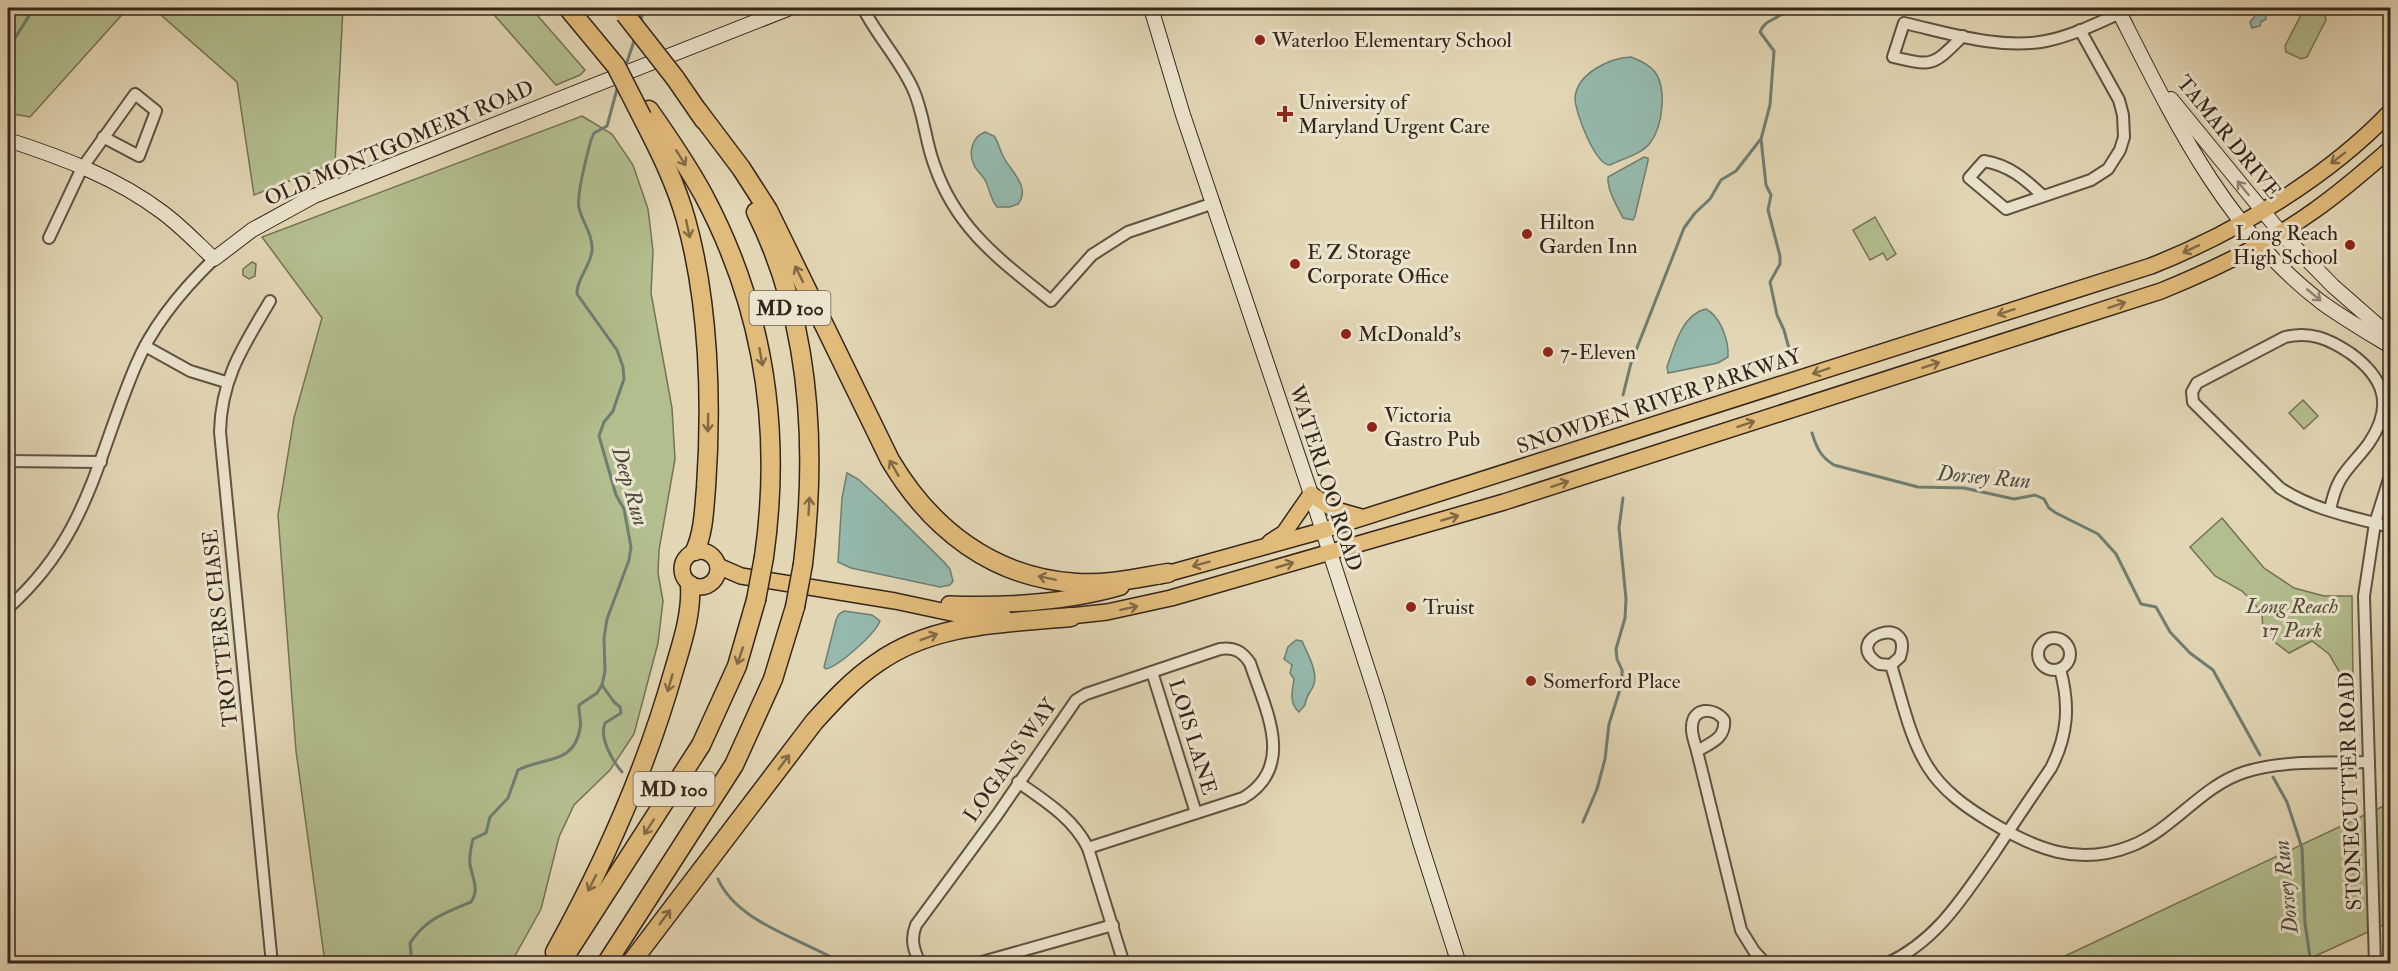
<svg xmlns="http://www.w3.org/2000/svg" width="2398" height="971" font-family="'IM FELL Double Pica',serif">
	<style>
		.green { fill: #b3be8e; stroke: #747255; stroke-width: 1.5 }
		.water { fill: #95b9ad; stroke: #6e7e73; stroke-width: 1.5 }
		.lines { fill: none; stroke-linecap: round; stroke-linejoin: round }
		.stream { stroke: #6e7e73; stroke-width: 3 }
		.street-casing { stroke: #605242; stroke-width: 14 }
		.secondary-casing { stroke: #34261c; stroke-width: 16 }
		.primary-casing { stroke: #34261c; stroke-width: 18 }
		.highway-casing { stroke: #34261c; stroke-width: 21 }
		.street { stroke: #ece4ce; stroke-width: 10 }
		.secondary { stroke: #ece4ce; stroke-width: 14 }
		.primary { stroke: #e1bb7a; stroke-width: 15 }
		.highway { stroke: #e1bb7a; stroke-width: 18 }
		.highway-bridge-casing { stroke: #34261c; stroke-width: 21; stroke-linecap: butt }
		.highway-bridge { stroke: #e1bb7a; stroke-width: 18 }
		.oneway { stroke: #826946 }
		.oneway2 { stroke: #908575 }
		.poi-dot { fill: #8f2418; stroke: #ece4ce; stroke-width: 2 }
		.labels { text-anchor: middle; stroke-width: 6; stroke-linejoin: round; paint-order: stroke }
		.shield { fill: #ece4ce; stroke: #6b5f51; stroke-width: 1.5 }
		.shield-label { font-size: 20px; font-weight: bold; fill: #34261c }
		.poi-label { font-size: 21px; fill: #34261c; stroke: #ece4ce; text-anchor: start }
		.street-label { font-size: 21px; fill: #34261c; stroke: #ece4ce }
		.park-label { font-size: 21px; font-style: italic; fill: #544c38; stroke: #ece4ce }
		.water-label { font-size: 22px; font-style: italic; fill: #4c4b40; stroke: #ece4ce }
	</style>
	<rect width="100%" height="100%" fill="#e2d6b4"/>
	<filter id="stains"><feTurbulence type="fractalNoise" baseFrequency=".00333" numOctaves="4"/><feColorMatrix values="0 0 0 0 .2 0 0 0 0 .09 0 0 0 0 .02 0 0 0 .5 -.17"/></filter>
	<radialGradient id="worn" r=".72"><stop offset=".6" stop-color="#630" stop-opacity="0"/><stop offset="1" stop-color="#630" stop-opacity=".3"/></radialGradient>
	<g class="green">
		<path d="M8,8H128L30,117L8,113Z"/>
		<path d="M153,8H343L335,163L254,195L237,82Z"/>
		<path d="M488,8H531L585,70L580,75L556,85Z"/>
		<path d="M2311,8L2325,15L2326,20L2307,57L2301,59L2286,52L2285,46L2304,9Z"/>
		<path d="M582,116L612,134L633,165L648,209L653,251L651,293L672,408L675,459L659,550L658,573L663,601L658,643L634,734L610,770L574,805L559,837L541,909L511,963H325L296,751L278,515L294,418L322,318L262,237Z"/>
		<path d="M1875,217L1896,254L1887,260L1883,253L1870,260L1853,230Z"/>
		<path d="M252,262L256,264L255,276L249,279L243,275V269Z"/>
		<path d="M2303,400L2318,416L2304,429L2289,413Z"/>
		<path d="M2222,518L2264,568L2294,588L2324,596H2352L2353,682L2343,678L2329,654L2312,641L2289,653L2268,637L2263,630L2262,614L2254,603L2242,591L2215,576L2190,547Z"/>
		<path d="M2390,803V922L2300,963L2048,964Z"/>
	</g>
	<g class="water">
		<path d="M2256,8H2265L2266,19L2261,22L2260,26L2252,28L2250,22L2255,16Z"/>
		<path d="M1631,57C1639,60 1649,64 1655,72C1667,89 1663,126 1650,143C1642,154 1622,159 1610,165C1595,165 1575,112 1575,98C1577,73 1610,58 1631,57Z"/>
		<path d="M985,132L994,136C999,143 1000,151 1004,158C1012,172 1031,188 1018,204L1010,207H997C990,199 990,189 985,180C982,175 976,170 974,165C968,153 972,137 985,132Z"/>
		<path d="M1644,157L1648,158V161L1635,216L1633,220L1623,218C1617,206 1607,190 1608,177Z"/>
		<path d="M1706,309C1721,317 1729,341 1728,357L1718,363L1668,373L1667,367C1674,347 1682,314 1706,309Z"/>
		<path d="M847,473L858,479L881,500L944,562L950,569L953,581L950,585L940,587L851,568L838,562L842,498Z"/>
		<path d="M844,611L872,615L880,621C875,634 839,666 826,669L824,667L836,620L839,614Z"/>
		<path d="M1296,640L1302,641C1307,653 1318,671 1314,684C1311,693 1306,694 1305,705L1299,712C1289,703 1292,692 1294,679L1290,673L1292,665L1284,659L1288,647Z"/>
	</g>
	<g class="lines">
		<g class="stream">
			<path d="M1788,8C1780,20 1765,18 1760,32L1774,51L1770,105L1761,139L1766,185L1771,195L1768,210L1780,256V264L1770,282L1777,315L1784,330L1791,356"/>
			<path d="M640,23L644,8"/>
			<path d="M8,49L34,8"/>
			<path d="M627,62L635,38"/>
			<path d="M1623,395L1631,363L1684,228L1695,213L1710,199L1721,180L1736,171L1760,140"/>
			<path d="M1812,433C1817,449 1821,457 1834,465L1918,487L1964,488L2014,499L2035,495L2044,499L2049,508L2056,513L2098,534L2116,554L2141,604L2156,607L2170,632L2190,653L2213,670L2260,755"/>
			<path d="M602,685L614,702L620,707L621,713L605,723C599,738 612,760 622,772"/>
			<path d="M2273,777L2287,802L2302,848L2305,923L2311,964"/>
			<path d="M1583,822L1597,789L1605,759L1609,724L1622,683V670L1617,659L1616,649L1625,618L1626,599L1619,528L1623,498"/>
			<path d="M718,879C738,924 804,939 843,964"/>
			<path d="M412,964L410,943C427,918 445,913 471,902C480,889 472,878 470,864C469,856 471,847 473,839L486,833L490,817L508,798L518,770C542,757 575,765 580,728C582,721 578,713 579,705L597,693L602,685L605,671L604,638L607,619L629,560L631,547L624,509L616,495L599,436L604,422L613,411L616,402L624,379L623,367L617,350L577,294C576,280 590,267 592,251C593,234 583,224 579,208C576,195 587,155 591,140L594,133L607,126L617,89"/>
		</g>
		<defs>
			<g id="street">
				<path d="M863,8C877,36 900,60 913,89C924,113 925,140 934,164C956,229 1000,260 1051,301L1092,255L1128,232L1214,203"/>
				<path d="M1963,36C1933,65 1935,67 1893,57L1904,23C1949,33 1999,50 2046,41C2071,36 2096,24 2120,13"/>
				<path d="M2043,196C2025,179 2009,165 1984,161L1969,178L2006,209L2091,180L2108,169L2120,150L2124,137L2123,115L2119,100L2080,30"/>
				<path d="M49,238L82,168L135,94L156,111L139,156L103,137"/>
				<path d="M270,301C244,345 221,378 220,432L272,964"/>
				<path d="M145,346L190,371L226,382"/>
				<path d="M8,461L101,462"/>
				<path d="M2330,510C2332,500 2335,489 2340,480C2348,466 2360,456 2369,443C2394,406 2385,378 2350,353C2329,339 2311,331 2285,337L2197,383L2192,392L2193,402L2280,488C2313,510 2353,517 2390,527"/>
				<path d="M8,608C89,536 96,458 136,365C153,324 182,290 214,259"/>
				<circle cx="2054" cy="654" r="16"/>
				<path d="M1891,665L1879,664C1839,638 1915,612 1900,657L1891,665C1902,699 1909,737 1928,767C1943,791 1966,807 1989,821C2035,849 2078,867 2131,846C2174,829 2201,786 2245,772C2283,760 2328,763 2368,762"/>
				<path d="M1152,672L1196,813"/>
				<path d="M1697,751C1711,743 1726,738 1724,720C1714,707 1693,707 1692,726C1691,734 1695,743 1697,751L1741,930L1754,951L1766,964"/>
				<path d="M1018,782C1045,801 1073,818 1088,848L1124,964"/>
				<path d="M920,964C914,950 910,940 916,925L997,815L1076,700L1086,694L1220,649C1234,647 1242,651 1250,663C1265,709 1297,766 1243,798L1088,848"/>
				<path d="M975,964L1113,925"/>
				<path d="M1886,964C1937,941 1963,897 1994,853C2013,824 2032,796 2051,768C2068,735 2070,705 2060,669"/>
				<path d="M2375,964L2364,596L2375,523L2390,476"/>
			</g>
			<g id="secondary">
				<path d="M1151,8L1183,115L1311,494L1377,698L1420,842L1459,964"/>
				<path d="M2117,8C2171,114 2223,227 2321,302C2343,318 2367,332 2390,346"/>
				<path d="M2171,99L2281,233L2333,286L2390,336"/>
				<path d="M8,140C61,157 117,178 162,212C181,226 197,243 214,259L252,230L314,196L790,8"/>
			</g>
			<g id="primary">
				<path d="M1270,542L1284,533L1311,494L1333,509L1361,517"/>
				<circle cx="700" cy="569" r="18"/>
				<path d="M718,566L741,576L895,601L956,614L1004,617"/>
				<path d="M1159,576L1321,531L2151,266C2235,233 2327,178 2390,112"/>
				<path d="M949,604C1006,606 1066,603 1121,587"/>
				<path d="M1061,617L1107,612L1171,598L1504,502L2161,291C2215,269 2268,244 2315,210C2342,191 2366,170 2390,149"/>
			</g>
			<g id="highway">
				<path d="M568,8L616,66"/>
				<path d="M675,78L704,120"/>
				<path d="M649,110C668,137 687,165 703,194C764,308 782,430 764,557"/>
				<path d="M698,111L741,168L768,210L890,460C931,529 993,578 1077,583C1107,585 1138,578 1168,573"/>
				<path d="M643,119C660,152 676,184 686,220C709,303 712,402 706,488C704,509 704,531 695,551"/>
				<path d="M756,212C810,320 817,446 803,564"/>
				<path d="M555,952C605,862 646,769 674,670C682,643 692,613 690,585"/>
				<path d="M560,964L701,745L737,666L756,600"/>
				<path d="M606,964L734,765L773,679L795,607"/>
				<path d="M630,964L814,722C833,701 853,679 877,663C933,623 1005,623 1071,617"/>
			</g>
		</defs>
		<use href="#street" class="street-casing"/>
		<use href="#secondary" class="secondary-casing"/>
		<use href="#primary" class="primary-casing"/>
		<use href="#highway" class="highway-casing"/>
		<use href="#street" class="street"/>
		<use href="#secondary" class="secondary"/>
		<use href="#primary" class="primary"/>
		<use href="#highway" class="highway"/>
		<defs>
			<g id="highway-bridge">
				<path d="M625,14L675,78"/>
				<path d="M616,66L642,117"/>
				<path d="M756,600L764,557"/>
				<path d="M795,607L803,564"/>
			</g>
		</defs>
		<use href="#highway-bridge" class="highway-bridge-casing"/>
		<use href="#highway-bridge" class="highway-bridge"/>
	</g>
	<defs><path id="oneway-shaft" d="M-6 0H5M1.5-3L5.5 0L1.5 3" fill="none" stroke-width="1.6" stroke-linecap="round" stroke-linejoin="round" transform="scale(1.5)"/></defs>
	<g class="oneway">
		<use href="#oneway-shaft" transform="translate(681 158) rotate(58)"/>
		<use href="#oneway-shaft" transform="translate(2338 158) rotate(143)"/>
		<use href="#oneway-shaft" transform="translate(688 229) rotate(78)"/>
		<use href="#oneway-shaft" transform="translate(2191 249) rotate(155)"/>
		<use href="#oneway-shaft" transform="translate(799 274) rotate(-116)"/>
		<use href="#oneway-shaft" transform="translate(2117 305) rotate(-18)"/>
		<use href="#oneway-shaft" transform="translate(2006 312) rotate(162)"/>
		<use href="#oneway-shaft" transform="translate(761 357) rotate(80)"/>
		<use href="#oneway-shaft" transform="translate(1931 365) rotate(-18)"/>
		<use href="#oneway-shaft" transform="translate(1821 371) rotate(162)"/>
		<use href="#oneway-shaft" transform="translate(708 423) rotate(91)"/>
		<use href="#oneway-shaft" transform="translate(1746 424) rotate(-18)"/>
		<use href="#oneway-shaft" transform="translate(894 468) rotate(-120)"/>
		<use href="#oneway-shaft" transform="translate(1560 484) rotate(-18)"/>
		<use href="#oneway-shaft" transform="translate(809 506) rotate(-87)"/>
		<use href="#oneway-shaft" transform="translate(1450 518) rotate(-16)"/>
		<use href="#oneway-shaft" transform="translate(1201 564) rotate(165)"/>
		<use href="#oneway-shaft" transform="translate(1285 565) rotate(-16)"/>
		<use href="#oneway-shaft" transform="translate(1047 578) rotate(-168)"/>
		<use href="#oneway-shaft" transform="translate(1129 608) rotate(-12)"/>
		<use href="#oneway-shaft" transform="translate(929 637) rotate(-20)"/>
		<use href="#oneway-shaft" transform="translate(740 656) rotate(109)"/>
		<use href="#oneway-shaft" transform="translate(670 683) rotate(106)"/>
		<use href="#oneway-shaft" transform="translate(784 762) rotate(-53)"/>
		<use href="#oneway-shaft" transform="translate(649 827) rotate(123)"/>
		<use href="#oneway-shaft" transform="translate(592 883) rotate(117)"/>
		<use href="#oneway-shaft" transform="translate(665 917) rotate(-53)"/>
	</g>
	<g class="oneway2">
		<use href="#oneway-shaft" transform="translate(2243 188) rotate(-129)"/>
		<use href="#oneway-shaft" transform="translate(2314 295) rotate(40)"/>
	</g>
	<g class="poi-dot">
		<circle cx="1260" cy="40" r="6"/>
		<path d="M1282 105h6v6h6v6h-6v6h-6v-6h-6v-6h6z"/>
		<circle cx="1527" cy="234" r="6"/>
		<circle cx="2350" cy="245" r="6"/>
		<circle cx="1295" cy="264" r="6"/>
		<circle cx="1346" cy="334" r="6"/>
		<circle cx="1548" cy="352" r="6"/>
		<circle cx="1372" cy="427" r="6"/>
		<circle cx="1411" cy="607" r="6"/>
		<circle cx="1531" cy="681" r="6"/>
	</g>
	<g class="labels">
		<g class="shield">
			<rect x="749.5" y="291" width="81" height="34" rx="4.5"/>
			<rect x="633.5" y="772" width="81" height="34" rx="4.5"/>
		</g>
		<g class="shield-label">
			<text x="790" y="315">MD 100</text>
			<text x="674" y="796">MD 100</text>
		</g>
		<g class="poi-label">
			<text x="1272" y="47">Waterloo Elementary School</text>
			<text x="1298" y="109">University of<tspan x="1298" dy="24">Maryland Urgent Care</tspan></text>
			<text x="1539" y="229">Hilton<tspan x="1539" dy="24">Garden Inn</tspan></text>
			<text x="2338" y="240" text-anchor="end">Long Reach<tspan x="2338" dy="24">High School</tspan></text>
			<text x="1307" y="259">E Z Storage<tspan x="1307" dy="24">Corporate Office</tspan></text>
			<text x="1358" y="341">McDonald's</text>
			<text x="1560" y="359">7-Eleven</text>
			<text x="1384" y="422">Victoria<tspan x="1384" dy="24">Gastro Pub</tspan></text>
			<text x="1423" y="614">Truist</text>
			<text x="1543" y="688">Somerford Place</text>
		</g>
		<g class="street-label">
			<text transform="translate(2229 137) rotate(51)" y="7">TAMAR DRIVE</text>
			<text transform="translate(399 143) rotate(-23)" y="7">OLD MONTGOMERY ROAD</text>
			<text transform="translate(1659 401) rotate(-18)" y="7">SNOWDEN RIVER PARKWAY</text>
			<text transform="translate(1326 478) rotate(72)" y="7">WATERLOO ROAD</text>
			<text transform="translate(220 628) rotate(-96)" y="7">TROTTERS CHASE</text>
			<text transform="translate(1193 737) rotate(73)" y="7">LOIS LANE</text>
			<text transform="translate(1010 760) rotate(-55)" y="7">LOGANS WAY</text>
			<text transform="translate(2350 791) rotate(-92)" y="7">STONECUTTER ROAD</text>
		</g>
		<g class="park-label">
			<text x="2292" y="613">Long Reach<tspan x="2292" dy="24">17 Park</tspan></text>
		</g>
		<g class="water-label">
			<text transform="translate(1984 476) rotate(5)" y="8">Dorsey Run</text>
			<text transform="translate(631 486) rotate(74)" y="8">Deep Run</text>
			<text transform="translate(2285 887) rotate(-96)" y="8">Dorsey Run</text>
		</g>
	</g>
	<rect width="2398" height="971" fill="none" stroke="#e2d6b4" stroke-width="30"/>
	<rect x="9" y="9" width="2380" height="953" fill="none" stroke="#34261c" stroke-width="3"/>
	<rect x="15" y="15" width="2368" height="941" fill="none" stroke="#34261c" stroke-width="1.5"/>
	<rect width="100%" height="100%" filter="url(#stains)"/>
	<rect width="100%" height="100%" fill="url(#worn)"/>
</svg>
